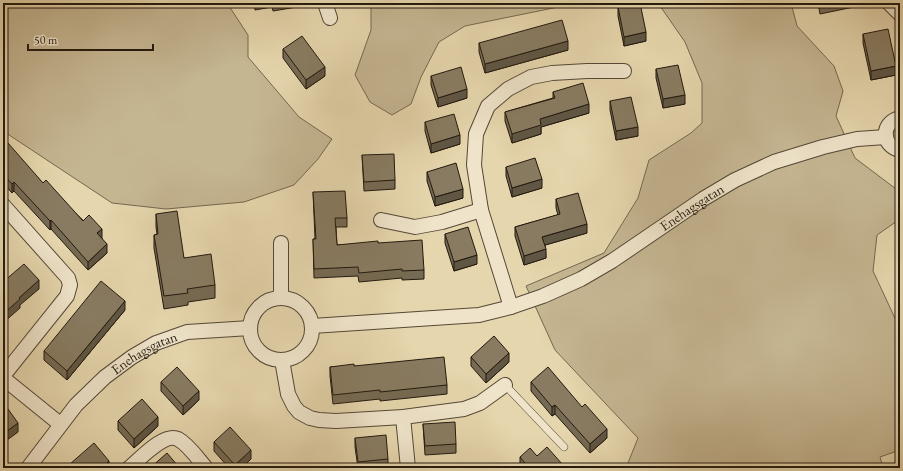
<svg xmlns="http://www.w3.org/2000/svg" width="903" height="471" font-family="'EB Garamond',serif">
	<style>
		.green { fill: #c5b692; stroke: #746850 }
		.lines { fill: none; stroke-linecap: round; stroke-linejoin: round }
		.lane-casing { stroke: #534836; stroke-width: 8 }
		.street-casing { stroke: #534836; stroke-width: 16 }
		.lane { stroke: #efe4ca; stroke-width: 7 }
		.street { stroke: #efe4ca; stroke-width: 14 }
		.wall { fill: #756a53; stroke: #22190e }
		.shaded-wall { fill: #5f5644; stroke: #22190e }
		.building { fill: #887b61; stroke: #22190e }
		.labels { text-anchor: middle; stroke-width: 3.5; stroke-linejoin: round; paint-order: stroke }
		.street-label { font-size: 14px; fill: #22190e; stroke: #efe4ca }
	</style>
	<rect width="100%" height="100%" fill="#e6d6ad"/>
	<filter id="stains"><feTurbulence type="fractalNoise" baseFrequency=".005" numOctaves="4"/><feColorMatrix values="0 0 0 0 .2 0 0 0 0 .09 0 0 0 0 .02 0 0 0 .5 -.17"/></filter>
	<radialGradient id="worn" r=".72"><stop offset=".6" stop-color="#630" stop-opacity="0"/><stop offset="1" stop-color="#630" stop-opacity=".3"/></radialGradient>
	<g class="green">
		<path d="M3,3H227L248,35V57L299,117L332,139L318,159L294,185L244,202L166,209L112,203L3,131Z"/>
		<path d="M369,3H578L465,26L439,42L421,77L411,104L392,115L370,102L355,75L371,30V9Z"/>
		<path d="M658,3H791L797,26L834,66L843,91L836,116L855,158L900,192V219L877,235L873,271L900,329V450L880,457L883,468H626L638,438L555,350L526,286L604,253L638,198L649,160L691,133L702,123V83L685,42Z"/>
	</g>
	<g class="lines">
		<defs>
			<path id="lane" d="M505,385L564,447"/>
			<g id="street">
				<path d="M325,3L330,18"/>
				<path d="M889,3L900,14"/>
				<path d="M900,118C881,122 881,146 900,150"/>
				<path d="M3,205L68,278L70,285L67,296L3,376"/>
				<path d="M381,220L415,227L442,222L481,210"/>
				<path d="M281,243V298"/>
				<circle cx="281" cy="329" r="31"/>
				<path d="M511,307L481,210L474,165L476,134L488,106L508,89L531,77L552,73L587,71H624"/>
				<path id="s1" d="M312,326L479,315L511,307L543,296L581,279L612,261L703,199L735,180L774,162L823,147L857,139L886,137"/>
				<path d="M282,360L288,394L294,406L299,412L310,418L319,420L336,421L403,417L464,409L480,403L505,385"/>
				<path d="M3,378L60,424"/>
				<path d="M403,417L408,468"/>
				<path id="s2" d="M28,468L76,405L105,377L132,357L156,343L187,332L250,328"/>
				<path d="M129,468C139,460 164,432 178,439C189,445 198,459 206,468"/>
			</g>
		</defs>
		<use href="#lane" class="lane-casing"/>
		<use href="#street" class="street-casing"/>
		<use href="#lane" class="lane"/>
		<use href="#street" class="street"/>
	</g>
	<g class="wall">
		<path d="M254,3H297V7L273,11L272,7L255,10Z"/>
		<path d="M818,3H854V7L820,14Z"/>
		<path d="M618,7L646,41L624,46L618,16Z"/>
		<path d="M863,34L896,75L871,80L863,43Z"/>
		<path d="M479,43L568,50L485,73L479,52Z"/>
		<path d="M283,49L325,76L306,89L283,58Z"/>
		<path d="M656,69L685,104L663,108L656,78Z"/>
		<path d="M431,76L467,98L438,107L431,85Z"/>
		<path d="M553,92L589,113L541,127V134L512,143L505,121V112L553,98Z"/>
		<path d="M610,101L638,136L616,140L610,110Z"/>
		<path d="M425,122L460,144L431,153L425,131Z"/>
		<path d="M3,147L43,183L102,238L107,253L88,270L51,229L50,230L14,191L12,193L3,183Z"/>
		<path d="M362,155L395,180V189L364,191Z"/>
		<path d="M506,167L542,188L512,197L506,176Z"/>
		<path d="M427,172L463,198L435,206L427,181Z"/>
		<path d="M313,192L347,218V227H336L337,245L378,243L424,270V279L402,280V278L359,282L358,276L314,278L313,239H315Z"/>
		<path d="M556,199L587,233L545,245L546,258L524,265L515,236V227L558,215L556,208Z"/>
		<path d="M156,214L184,258L215,285V298L188,302V305L164,309L154,248V235L157,234L156,227Z"/>
		<path d="M445,234L477,264L454,271L445,243Z"/>
		<path d="M125,310L67,380L44,360V351Z"/>
		<path d="M471,357L509,362L486,383L471,366Z"/>
		<path d="M354,366L447,385V394L380,401V399L333,404L330,376V367Z"/>
		<path d="M161,382L199,400L183,415L161,391Z"/>
		<path d="M531,382L582,407L607,438L590,453L555,414L552,416L531,391Z"/>
		<path d="M118,421L158,426L134,448L118,430Z"/>
		<path d="M423,424L456,444V453L425,455Z"/>
		<path d="M355,438L388,459V468H358L355,447Z"/>
		<path d="M214,442L251,459L242,468H229L214,451Z"/>
		<path d="M537,456L563,468H521L520,466V457Z"/>
		<path d="M70,464L109,468H70Z"/>
	</g>
	<g class="shaded-wall">
		<path d="M646,32V41L624,46V37Z"/>
		<path d="M568,41V50L485,73V64Z"/>
		<path d="M896,66V75L871,80V71Z"/>
		<path d="M325,67V76L306,89V80Z"/>
		<path d="M467,89V98L438,107V98Z"/>
		<path d="M685,95V104L663,108V99Z"/>
		<path d="M589,104V113L541,127V134L512,143V134L540,119Z"/>
		<path d="M638,127V136L616,140V131Z"/>
		<path d="M460,135V144L431,153V144Z"/>
		<path d="M542,179V188L512,197V188Z"/>
		<path d="M14,182V191L12,193V184Z"/>
		<path d="M463,189V198L435,206V197Z"/>
		<path d="M51,220V229L50,230V221Z"/>
		<path d="M587,224V233L542,246V237Z"/>
		<path d="M102,229V238L97,242V233Z"/>
		<path d="M107,244V253L88,270V262Z"/>
		<path d="M546,249V258L524,265V256Z"/>
		<path d="M477,255V264L454,271V262Z"/>
		<path d="M39,280V289L20,305V308L3,323V314L19,298Z"/>
		<path d="M125,301V310L67,380V371Z"/>
		<path d="M509,353V362L486,383V374Z"/>
		<path d="M199,391V400L183,415V406Z"/>
		<path d="M555,405V414L552,416V407Z"/>
		<path d="M158,417V426L134,448V439Z"/>
		<path d="M18,423V432L3,443V434Z"/>
		<path d="M607,429V438L590,453V444Z"/>
		<path d="M251,450V459L242,468H235V465Z"/>
		<path d="M109,461V468H101Z"/>
		<path d="M563,465V468H559Z"/>
	</g>
	<g class="building">
		<path d="M637,3H640L646,32L624,37L618,7Z"/>
		<path d="M820,3H831L820,5Z"/>
		<path d="M562,20L568,41L485,64L479,43Z"/>
		<path d="M888,29L896,66L871,71L863,34Z"/>
		<path d="M302,36L325,67L306,80L283,49Z"/>
		<path d="M678,65L685,95L663,99L656,69Z"/>
		<path d="M461,67L467,89L438,98L431,76Z"/>
		<path d="M583,83L589,104L540,119L541,125L512,134L505,112L555,98L553,92Z"/>
		<path d="M631,97L638,127L616,131L610,101Z"/>
		<path d="M454,114L460,135L431,144L425,122Z"/>
		<path d="M8,143L43,183L46,180L83,221L89,215L102,229L97,233L107,244L88,262L51,220L50,221L14,182L12,184L3,174V147Z"/>
		<path d="M394,154L395,180L364,182L362,155Z"/>
		<path d="M535,158L542,179L512,188L506,167Z"/>
		<path d="M456,163L463,189L435,197L427,172Z"/>
		<path d="M345,191L347,218H335L337,245L378,241V243L422,240L424,270L402,271V269L359,273L358,267L314,269L313,239H316L313,192Z"/>
		<path d="M578,193L587,224L542,237L546,249L524,256L515,227L560,214L556,199Z"/>
		<path d="M177,211L184,258L211,254L215,285L187,289L188,293L164,296L154,235L158,234L156,214Z"/>
		<path d="M468,227L477,255L454,262L445,234Z"/>
		<path d="M24,264L39,280L19,298L20,299L3,314V282Z"/>
		<path d="M101,281L125,301L67,371L44,351Z"/>
		<path d="M494,336L509,353L486,374L471,357Z"/>
		<path d="M444,357L447,385L380,392V390L333,395L330,367L354,364V366Z"/>
		<path d="M177,367L199,391L183,406L161,382Z"/>
		<path d="M548,367L582,407L585,404L607,429L590,444L555,405L552,407L531,382Z"/>
		<path d="M142,399L158,417L134,439L118,421Z"/>
		<path d="M3,402L18,423L3,434Z"/>
		<path d="M455,422L456,444L425,446L423,424Z"/>
		<path d="M230,427L251,450L235,465L214,442Z"/>
		<path d="M386,435L388,459L358,462L355,438Z"/>
		<path d="M94,443L109,461L101,468H73L70,464Z"/>
		<path d="M547,447L563,465L559,468H546V467L545,468H529L520,457L530,448L537,456Z"/>
		<path d="M167,453L178,466L176,468H150Z"/>
	</g>
	<g class="labels">
		<g class="street-label">
			<text dy="5" stroke="none"><textPath href="#s1" startOffset="408">Enehagsgatan</textPath></text>
			<text dy="5" stroke="none"><textPath href="#s2" startOffset="166">Enehagsgatan</textPath></text>
		</g>
	</g>
	<rect width="903" height="471" fill="none" stroke="#e6d6ad" stroke-width="16"/>
	<rect x="4" y="4" width="895" height="463" fill="none" stroke="#22190e" stroke-width="2"/>
	<rect x="8" y="8" width="887" height="455" fill="none" stroke="#22190e"/>
	<path d="M28 44v6h125v-6" fill="none" stroke="#22190e" stroke-width="2"/>
	<text x="34" y="44" font-size="12" fill="#22190e" stroke="#efe4ca" stroke-width="3" paint-order="stroke">50 m</text>
	<rect width="100%" height="100%" filter="url(#stains)"/>
	<rect width="100%" height="100%" fill="url(#worn)"/>
</svg>
